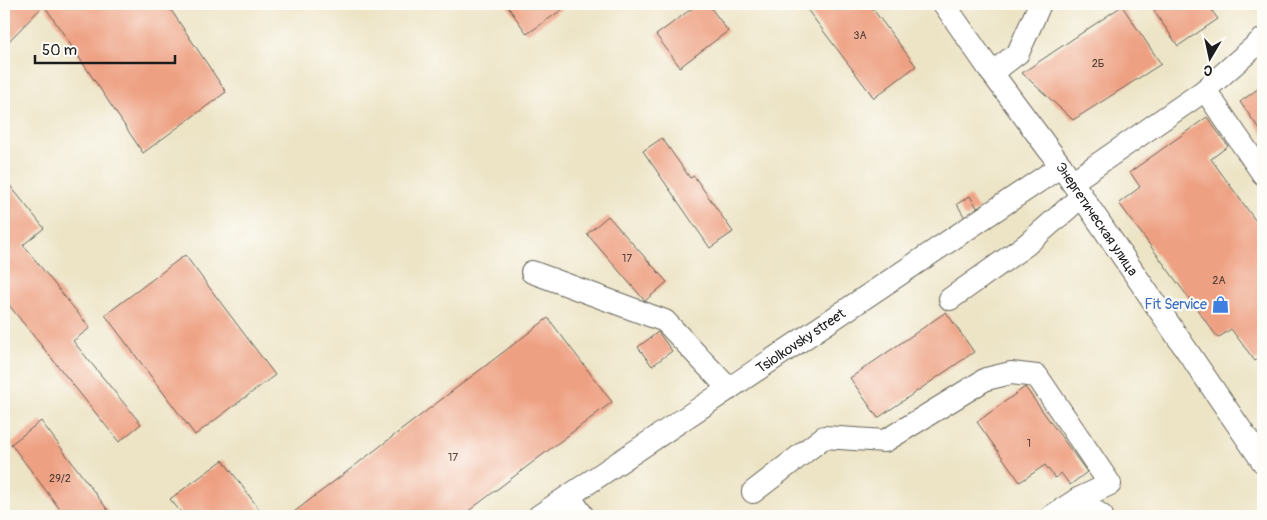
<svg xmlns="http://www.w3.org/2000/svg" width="1267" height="520" font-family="Pangolin,sans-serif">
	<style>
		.building { fill: #eea082 }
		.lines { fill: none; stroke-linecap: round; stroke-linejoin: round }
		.minor-casing { stroke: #656258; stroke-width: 24 }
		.minor { stroke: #fff; stroke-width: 22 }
		.labels { text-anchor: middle; stroke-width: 4.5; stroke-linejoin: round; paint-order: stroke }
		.number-label { font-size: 11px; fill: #503d36 }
		.street-label { font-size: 14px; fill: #1c1c1c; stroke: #fdfcf7 }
		.shop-label { font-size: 14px; fill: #366cbe; stroke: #fdfcf7; text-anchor: end }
	</style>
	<rect width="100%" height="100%" fill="#fdfcf7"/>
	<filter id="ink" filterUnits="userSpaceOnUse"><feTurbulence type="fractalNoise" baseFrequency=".02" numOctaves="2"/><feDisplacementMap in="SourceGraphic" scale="10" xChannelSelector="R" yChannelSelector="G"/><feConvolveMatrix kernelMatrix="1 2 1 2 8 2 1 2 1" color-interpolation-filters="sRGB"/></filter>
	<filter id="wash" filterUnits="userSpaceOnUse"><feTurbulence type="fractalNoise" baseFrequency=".0096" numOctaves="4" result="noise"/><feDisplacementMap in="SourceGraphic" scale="20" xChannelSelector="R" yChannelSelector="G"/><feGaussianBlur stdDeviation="1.12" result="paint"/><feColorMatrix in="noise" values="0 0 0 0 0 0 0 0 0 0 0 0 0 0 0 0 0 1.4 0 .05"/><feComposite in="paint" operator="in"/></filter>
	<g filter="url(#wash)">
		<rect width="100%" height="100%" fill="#ede4c6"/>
		<g id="blocks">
			<g class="building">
				<path d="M4,4H167L226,92L143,153L44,5L7,43L4,40Z"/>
				<path d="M506,4H570L527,34Z"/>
				<path d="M698,4H708L728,31L680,67L656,35Z"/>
				<path d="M803,4H869L916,66L874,98Z"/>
				<path d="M1164,4H1207L1218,19L1178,46L1154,11Z"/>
				<path d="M1122,6L1161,64L1073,120L1022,73Z"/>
				<path d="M1263,85V134L1240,102Z"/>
				<path d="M1207,117L1228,146L1211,159L1263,231V356L1255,361L1231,329L1218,338L1119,203L1140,187L1130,172Z"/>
				<path d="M662,138L690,178L694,176L733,232L710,248L643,151Z"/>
				<path d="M4,178L44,228L23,245L90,328L73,341L141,424L119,442L4,299Z"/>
				<path d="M970,196L978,209L965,218L957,204Z"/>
				<path d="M608,216L667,282L645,301L587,234Z"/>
				<path d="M185,255L275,375L195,435L105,315Z"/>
				<path d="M946,312L974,352L878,418L850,378Z"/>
				<path d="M548,318L612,402L462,516H297L294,512Z"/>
				<path d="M658,332L672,351L652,366L638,347Z"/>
				<path d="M1025,387L1087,472L1070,485L1061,473L1055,478L1045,465L1020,482L977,422Z"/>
				<path d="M41,421L110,513L105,516H65L11,444Z"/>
				<path d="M223,460L264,516H184L170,499Z"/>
			</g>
		</g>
	</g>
	<g filter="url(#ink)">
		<use href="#blocks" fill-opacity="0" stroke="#656258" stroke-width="1"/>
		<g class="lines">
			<defs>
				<g id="minor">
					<path id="s1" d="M944,4L992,73L1061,166L1263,462"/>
					<path d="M992,73L1018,53L1040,4"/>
					<path d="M1205,90L1263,39"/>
					<path d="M1072,182L1205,90L1263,174"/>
					<path d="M532,272L665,321L729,389"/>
					<path d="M950,299L1026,245L1082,196"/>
					<path d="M753,492L824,437L885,441L986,379L1011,373L1037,376L1110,484L1078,499L1052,516"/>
					<path d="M569,496L583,516"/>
					<path d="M1078,499L1102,516"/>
					<path id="s2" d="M539,516L1061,166"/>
				</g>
			</defs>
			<use href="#minor" class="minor-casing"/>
			<use href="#minor" class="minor"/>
		</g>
	</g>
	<defs>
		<symbol id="shop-bare" viewBox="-9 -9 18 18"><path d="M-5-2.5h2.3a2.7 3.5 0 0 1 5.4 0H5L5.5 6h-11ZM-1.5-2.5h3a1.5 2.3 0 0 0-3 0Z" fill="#3f7fe0" stroke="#fdfcf7" stroke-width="2.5" paint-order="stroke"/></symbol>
	</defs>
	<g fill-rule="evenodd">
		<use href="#shop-bare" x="1208" y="292" width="25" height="25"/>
	</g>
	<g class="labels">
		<g class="number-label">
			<text x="860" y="39">3А</text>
			<text x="1098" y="67">2Б</text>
			<text x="627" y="262">17</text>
			<text x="1219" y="284">2А</text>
			<text x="1029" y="447">1</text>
			<text x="453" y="461">17</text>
			<text x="60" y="482">29/2</text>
		</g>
		<g class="street-label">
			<text dy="5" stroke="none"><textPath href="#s1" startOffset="264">Энергетическая улица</textPath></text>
			<text dy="5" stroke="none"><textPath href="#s2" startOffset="315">Tsiolkovsky street</textPath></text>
		</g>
		<g class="shop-label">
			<text x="1207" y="309">Fit Service</text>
		</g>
	</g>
	<rect width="1267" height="520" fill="none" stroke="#fdfcf7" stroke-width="20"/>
	<g transform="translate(1210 58) rotate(189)" stroke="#fdfcf7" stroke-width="4" paint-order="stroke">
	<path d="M0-4L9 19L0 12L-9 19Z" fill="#1c1c1c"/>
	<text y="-8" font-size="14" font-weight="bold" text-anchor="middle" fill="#1c1c1c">С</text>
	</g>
	<path d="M35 55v8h140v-8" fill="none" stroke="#1c1c1c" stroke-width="2.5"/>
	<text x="42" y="55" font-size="15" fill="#1c1c1c" stroke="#fdfcf7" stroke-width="4" paint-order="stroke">50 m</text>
</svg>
